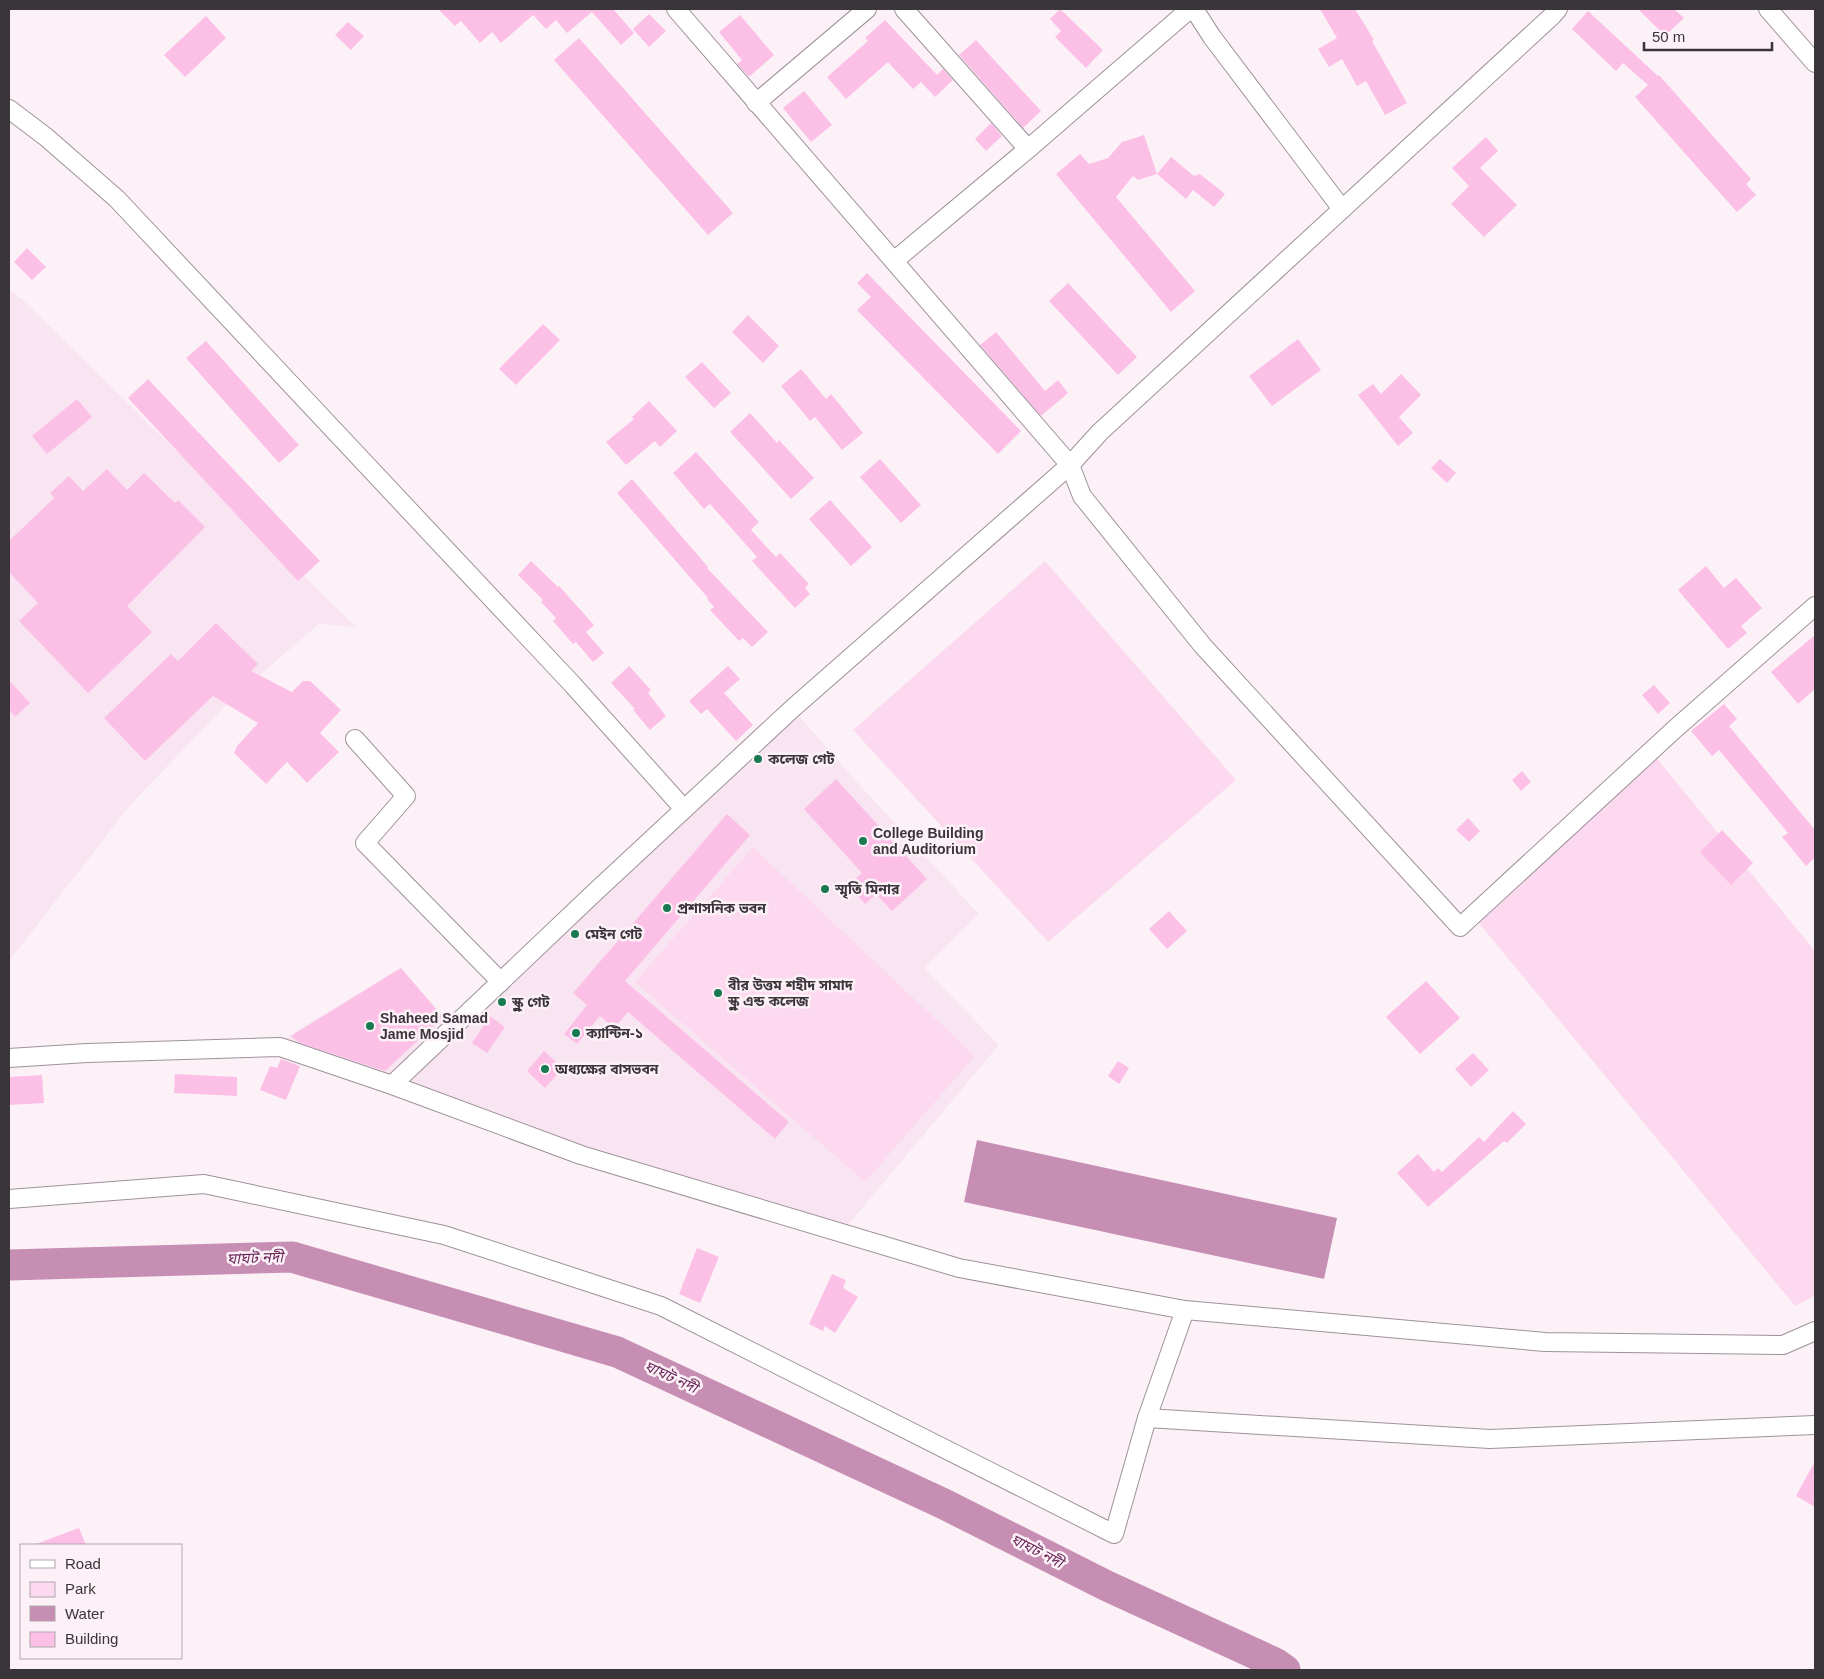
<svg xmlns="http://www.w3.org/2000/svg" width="1824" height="1679" font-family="Helvetica,'Noto Sans Bengali',sans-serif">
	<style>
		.built { fill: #f8e5f1 }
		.green { fill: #fdd9f0 }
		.water { fill: #c78eb4 }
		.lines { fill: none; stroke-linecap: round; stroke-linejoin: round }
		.river { stroke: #c78eb4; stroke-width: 31 }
		.building { fill: #fcc0e7 }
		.minor-casing { stroke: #9d9299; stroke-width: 20 }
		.minor { stroke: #fff; stroke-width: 18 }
		.poi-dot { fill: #197a51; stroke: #fdf1f8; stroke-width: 2 }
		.labels { text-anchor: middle; stroke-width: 5; stroke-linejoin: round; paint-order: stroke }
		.poi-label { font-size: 14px; font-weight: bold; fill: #3a3538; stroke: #fdf1f8; text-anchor: start }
		.water-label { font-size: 15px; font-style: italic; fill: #6b2859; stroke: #fdf1f8 }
	</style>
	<rect width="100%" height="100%" fill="#fdf1f8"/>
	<g class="built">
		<path d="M9,290L23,300L356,627L319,624L233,698L132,803L9,961Z"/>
		<path d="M792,708L857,782L979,914L924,968L999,1045L843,1231L581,1153L280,1046L290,1035L400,968L452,1027Z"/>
	</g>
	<g class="green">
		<path d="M1045,561L1236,780L1048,942L853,730Z"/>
		<path d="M1654,755L1815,951V1296L1795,1306L1478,922Z"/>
		<path d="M753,847L975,1056L865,1182L635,982Z"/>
	</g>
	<path class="water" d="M977,1140L1337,1218L1324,1279L964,1202Z"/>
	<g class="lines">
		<path class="river" d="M9,1265L292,1257L617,1352L944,1504L1107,1586L1275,1663L1285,1670"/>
	</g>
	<g class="building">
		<path d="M438,9H613L634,33L621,45L592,12L567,33L556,20L546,29L533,15L501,43L492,32L480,43L461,21L455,26Z"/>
		<path d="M1060,9L1103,50L1086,68L1055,37L1061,31L1050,19Z"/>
		<path d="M1320,9H1355L1374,40L1372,41L1407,103L1385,115L1366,81L1357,86L1342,59L1329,67L1318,49L1337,38Z"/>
		<path d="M1638,9H1674L1684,18L1665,36Z"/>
		<path d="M1588,11L1658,76L1659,75L1751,179L1746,184L1756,195L1737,212L1635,97L1648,85L1623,63L1616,71L1572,29Z"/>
		<path d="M649,14L666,31L649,47L633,29Z"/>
		<path d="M740,15L774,55L749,77L737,64L742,60L719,32Z"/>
		<path d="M206,16L226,38L185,77L164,55Z"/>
		<path d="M885,20L937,75L943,69L953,80L935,97L921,82L913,89L888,62L846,99L827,77L868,41L865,38Z"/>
		<path d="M348,22L364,36L351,50L335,35Z"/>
		<path d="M579,38L733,213L708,235L554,60Z"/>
		<path d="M976,40L1041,111L1023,128L959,55Z"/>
		<path d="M804,91L832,125L811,142L783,108Z"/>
		<path d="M991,123L1002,136L986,151L975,139Z"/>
		<path d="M1144,135L1157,174L1171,157L1194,176L1200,174L1225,194L1214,207L1193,190L1186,199L1157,174L1138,180L1133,176L1116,197L1195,291L1171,312L1056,174L1080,154L1089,164L1108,158L1122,142Z"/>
		<path d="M1486,137L1498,151L1480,168L1517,205L1484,237L1451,204L1469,186L1452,168Z"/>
		<path d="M27,248L46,267L32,280L14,262Z"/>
		<path d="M867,273L1021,431L998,454L857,310L871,297L857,283Z"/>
		<path d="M1068,283L1137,357L1118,375L1049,301Z"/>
		<path d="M748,315L779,346L763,363L732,332Z"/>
		<path d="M543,324L560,340L516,385L499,369Z"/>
		<path d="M996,332L1045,391L1058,380L1068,393L1041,416L980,345Z"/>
		<path d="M1298,339L1321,370L1272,406L1249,376Z"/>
		<path d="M206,341L299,445L279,463L186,358Z"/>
		<path d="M702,362L731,393L714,408L685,377Z"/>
		<path d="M801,369L826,399L831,394L863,433L842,450L815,417L810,421L781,386Z"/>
		<path d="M1401,374L1421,395L1399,417L1413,433L1398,446L1358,395L1373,384L1381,394Z"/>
		<path d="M148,379L320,561L298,581L128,398Z"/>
		<path d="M77,399L92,417L47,454L32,436Z"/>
		<path d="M649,401L677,431L660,447L655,441L626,465L606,442L634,419L632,417Z"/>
		<path d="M750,413L777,443L779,440L814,478L791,499L730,432Z"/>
		<path d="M696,452L759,522L751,530L776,557L780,553L809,584L805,588L810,594L795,608L752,561L757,557L710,504L704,509L673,473Z"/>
		<path d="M880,459L921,505L901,523L860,477Z"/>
		<path d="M1440,459L1456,473L1447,483L1431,468Z"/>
		<path d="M107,469L127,490L144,473L175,503L178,500L205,527L127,606L152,632L88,693L19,621L38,603L9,572V541L54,498L50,493L69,476L83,491Z"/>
		<path d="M632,479L708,567L707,568L768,632L752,647L743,638L739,641L710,610L714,607L707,599L708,598L617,493Z"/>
		<path d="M830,500L872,547L851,566L809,519Z"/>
		<path d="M531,561L558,587L559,586L594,625L586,632L604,653L593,662L576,642L573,644L553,621L556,618L541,602L543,600L518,575Z"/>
		<path d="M1706,566L1724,588L1736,578L1762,608L1741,626L1747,633L1728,649L1678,590Z"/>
		<path d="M216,623L258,664L251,671L292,692L303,681H310L341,710L320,733L339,752L307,783L287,762L266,784L234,753L237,746L258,723L213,696L145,761L104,718L171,654L178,661Z"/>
		<path d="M1815,635V689L1798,704L1771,672Z"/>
		<path d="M629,666L651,690L648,693L666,716L650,730L633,710L635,709L611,683Z"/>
		<path d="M728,666L740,679L724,693L753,725L736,741L707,709L701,714L689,701Z"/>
		<path d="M9,680L30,703L15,717L9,709Z"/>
		<path d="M1654,685L1670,703L1658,714L1642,695Z"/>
		<path d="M1724,704L1737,719L1729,726L1815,830V858L1806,866L1782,837L1788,833L1719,750L1712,756L1691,731Z"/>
		<path d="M1522,771L1531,782L1521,791L1512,780Z"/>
		<path d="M836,779L927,879L892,911L876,894L865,904L848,885L862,873L804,809Z"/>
		<path d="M727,814L750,835L625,981L789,1122L775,1139L628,1012L614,1028L600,1016L577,1044L564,1034L587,1005L573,993Z"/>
		<path d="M1468,818L1480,831L1469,842L1456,830Z"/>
		<path d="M1722,830L1753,863L1731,885L1700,852Z"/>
		<path d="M1169,911L1187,931L1167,949L1149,929Z"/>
		<path d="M401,968L443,1017L385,1071L300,1043L291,1036Z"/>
		<path d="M1426,981L1460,1018L1420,1054L1386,1017Z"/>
		<path d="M490,1016L505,1027L487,1053L472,1043Z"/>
		<path d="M544,1051L563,1068L545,1088L527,1071Z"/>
		<path d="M1473,1053L1489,1070L1471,1087L1455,1069Z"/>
		<path d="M281,1059L300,1066L286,1100L260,1090L270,1066L277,1068Z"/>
		<path d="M1118,1061L1129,1068L1119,1084L1108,1076Z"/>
		<path d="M175,1074L237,1077V1096L174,1093Z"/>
		<path d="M42,1075L44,1103L9,1105V1077Z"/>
		<path d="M1513,1111L1526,1124L1507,1143L1504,1141L1428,1207L1397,1173L1418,1154L1434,1172L1438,1168L1442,1172L1479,1137L1484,1142Z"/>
		<path d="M697,1248L719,1257L700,1303L679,1294Z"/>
		<path d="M832,1274L846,1280L843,1288L858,1297L835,1333L825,1326L823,1331L809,1324Z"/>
		<path d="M1815,1461V1507L1796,1496Z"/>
		<path d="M79,1528L86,1545H36V1544Z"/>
	</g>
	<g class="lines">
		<defs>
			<g id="minor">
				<path d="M676,9L1070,465L1082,496L1203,646L1460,927L1676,728L1815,606"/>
				<path d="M904,9L1028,149"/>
				<path d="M1194,9L1212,37L1342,209"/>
				<path d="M1768,9L1815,63"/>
				<path d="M756,103L867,9"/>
				<path d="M9,109L46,137L117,199L573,685L684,809"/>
				<path d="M894,261L1028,149L1190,9"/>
				<path d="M355,739L406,796L365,843L501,982"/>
				<path d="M9,1058L87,1053L280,1047L392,1085L581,1155L959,1268L1185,1310L1545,1342L1783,1345L1815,1331"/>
				<path d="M392,1085L594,893L793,708L1070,465L1100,432L1552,16L1558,9"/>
				<path d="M9,1199L204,1184L444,1235L661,1306L1114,1534L1147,1418L1490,1439L1815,1425"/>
				<path d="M1147,1418L1185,1310"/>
			</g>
		</defs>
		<use href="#minor" class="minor-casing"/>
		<use href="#minor" class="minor"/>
	</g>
	<g class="poi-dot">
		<circle cx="758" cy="759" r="5"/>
		<circle cx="863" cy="841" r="5"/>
		<circle cx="825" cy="889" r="5"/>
		<circle cx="667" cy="908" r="5"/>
		<circle cx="575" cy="934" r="5"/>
		<circle cx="718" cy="993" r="5"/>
		<circle cx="502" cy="1002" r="5"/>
		<circle cx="370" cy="1026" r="5"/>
		<circle cx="576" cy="1033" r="5"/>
		<circle cx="545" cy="1069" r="5"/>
	</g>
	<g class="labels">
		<g class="poi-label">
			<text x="768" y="764">কলেজ গেট</text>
			<text x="873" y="838">College Building<tspan x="873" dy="16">and Auditorium</tspan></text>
			<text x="835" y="894">স্মৃতি মিনার</text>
			<text x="677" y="913">প্রশাসনিক ভবন</text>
			<text x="585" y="939">মেইন গেট</text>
			<text x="728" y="990">বীর উত্তম শহীদ সামাদ<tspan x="728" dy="16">স্কুল এন্ড কলেজ</tspan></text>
			<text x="512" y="1007">স্কুল গেট</text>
			<text x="380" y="1023">Shaheed Samad<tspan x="380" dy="16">Jame Mosjid</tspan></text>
			<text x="586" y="1038">ক্যান্টিন-১</text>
			<text x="555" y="1074">অধ্যক্ষের বাসভবন</text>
		</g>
		<g class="water-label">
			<text transform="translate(255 1258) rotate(-2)" y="5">ঘাঘট নদী</text>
			<text transform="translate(671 1377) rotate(25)" y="5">ঘাঘট নদী</text>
			<text transform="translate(1037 1551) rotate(27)" y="5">ঘাঘট নদী</text>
		</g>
	</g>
	<rect width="1824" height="1679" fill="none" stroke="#3a3538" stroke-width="20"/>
	<rect x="20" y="1544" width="162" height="115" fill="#fdf1f8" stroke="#afa6ab"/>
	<rect x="30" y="1560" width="25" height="8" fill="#ffffff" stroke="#afa6ab"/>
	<text x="65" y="1569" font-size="15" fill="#3a3538">Road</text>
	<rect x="30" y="1582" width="25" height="15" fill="#fdd9f0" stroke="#afa6ab"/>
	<text x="65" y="1594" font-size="15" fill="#3a3538">Park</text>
	<rect x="30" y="1606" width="25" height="15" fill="#c78eb4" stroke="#afa6ab"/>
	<text x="65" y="1619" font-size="15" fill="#3a3538">Water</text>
	<rect x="30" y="1632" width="25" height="15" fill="#fcc0e7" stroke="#afa6ab"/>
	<text x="65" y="1644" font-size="15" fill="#3a3538">Building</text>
	<path d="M1644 42v8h128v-8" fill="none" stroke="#3a3538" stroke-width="2.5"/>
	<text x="1652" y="42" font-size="15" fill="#3a3538" stroke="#fdf1f8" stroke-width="4" paint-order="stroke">50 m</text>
</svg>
